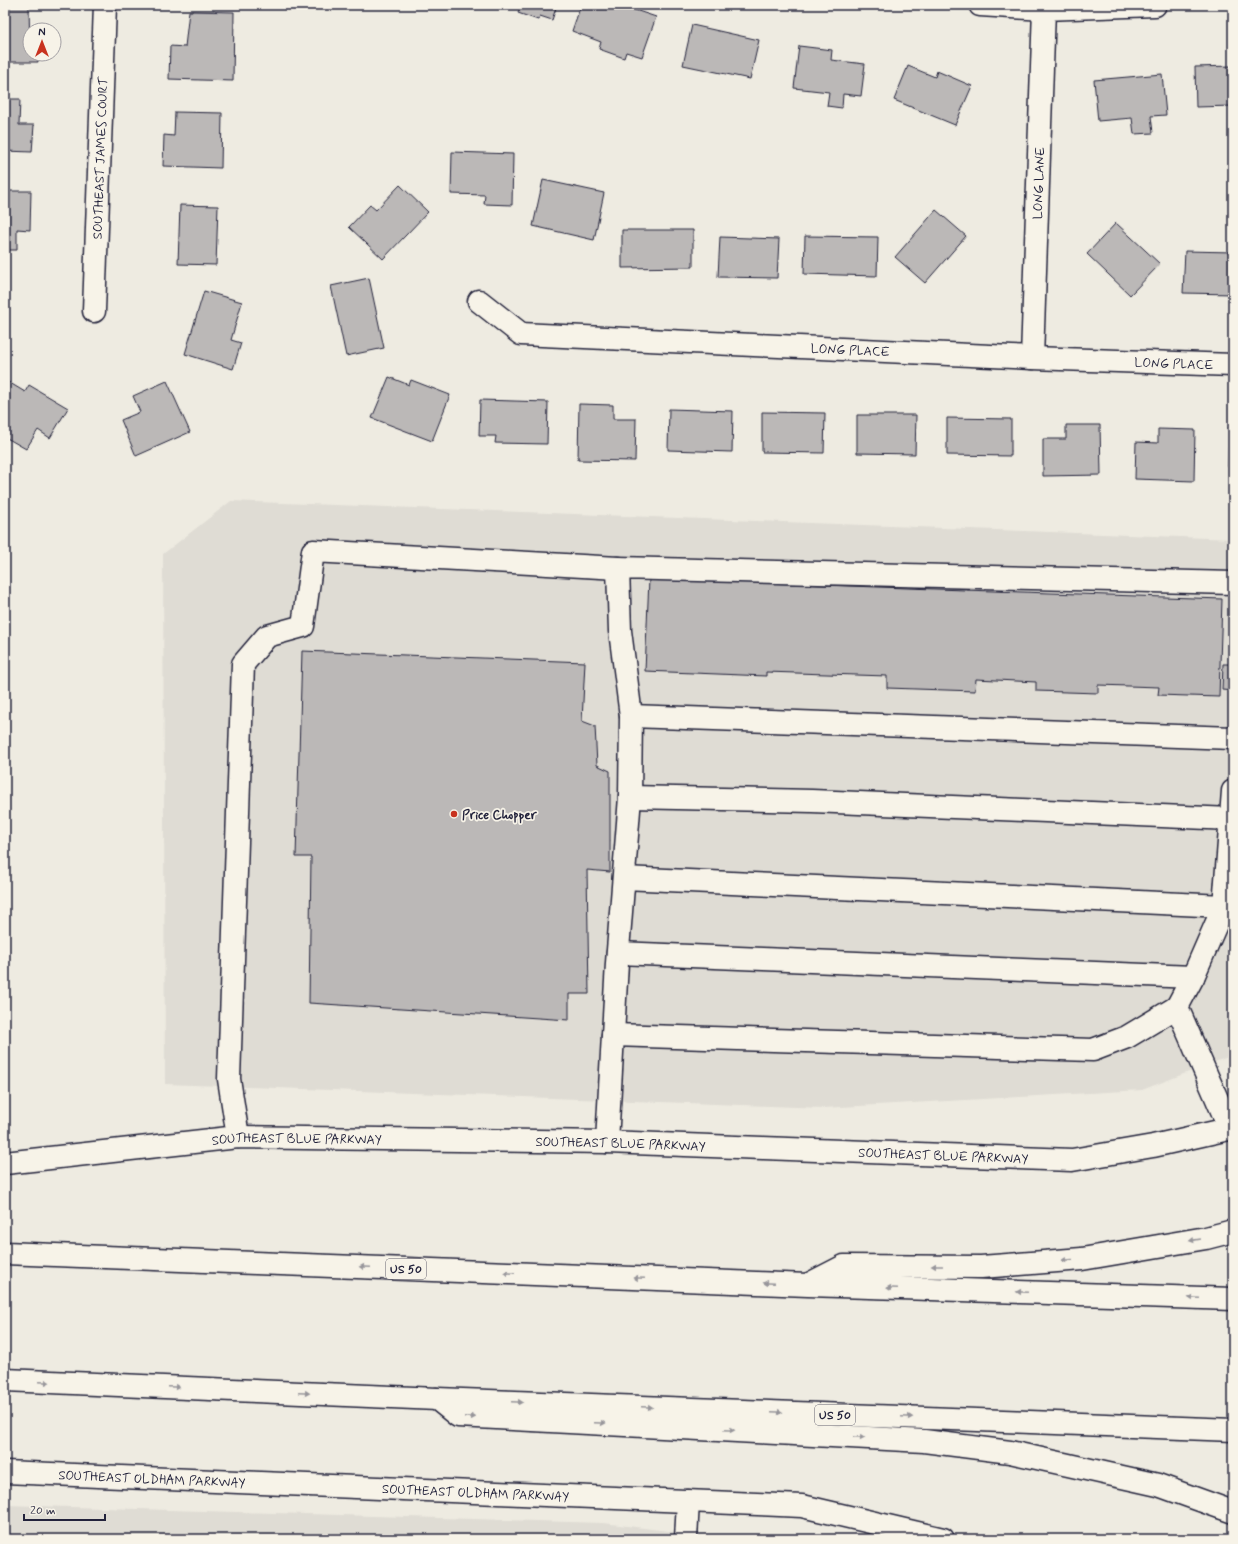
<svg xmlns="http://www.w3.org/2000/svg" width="1238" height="1544" font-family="Mynerve,sans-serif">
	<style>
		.built { fill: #dfdcd4 }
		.building { fill: #bbb8b7; stroke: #22223b }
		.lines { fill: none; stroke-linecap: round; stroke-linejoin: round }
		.minor-casing { stroke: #22223b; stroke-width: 25 }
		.highway-casing { stroke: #22223b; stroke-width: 25 }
		.minor { stroke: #f7f3e8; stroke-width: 22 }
		.highway { stroke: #f7f3e8; stroke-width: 22 }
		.oneway { fill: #97959a }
		.poi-dot { fill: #c8321e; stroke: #f7f3e8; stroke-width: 1.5 }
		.labels { text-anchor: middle; stroke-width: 3.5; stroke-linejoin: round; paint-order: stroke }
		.shield { fill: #f7f3e8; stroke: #62616f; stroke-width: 1 }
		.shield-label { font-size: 12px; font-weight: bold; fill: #22223b }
		.street-label { font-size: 13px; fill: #22223b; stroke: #f7f3e8 }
		.poi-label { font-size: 13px; font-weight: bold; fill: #22223b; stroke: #f7f3e8; text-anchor: start }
	</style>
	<rect width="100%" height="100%" fill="#eeebe1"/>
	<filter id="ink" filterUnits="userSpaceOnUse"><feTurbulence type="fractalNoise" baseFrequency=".025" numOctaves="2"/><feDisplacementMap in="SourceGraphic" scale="8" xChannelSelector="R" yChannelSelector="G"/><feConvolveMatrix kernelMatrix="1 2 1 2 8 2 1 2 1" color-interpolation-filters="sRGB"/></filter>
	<g filter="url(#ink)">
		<g class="built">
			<path d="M231,501L1233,539V1055L1142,1090L823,1108L165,1084L163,554Z"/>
			<path d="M5,1505L603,1523L733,1539H5Z"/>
		</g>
		<g class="building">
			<path d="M513,5H557L552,20L540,16L538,20L518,13L520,7Z"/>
			<path d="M581,5H620L656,17L642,57L626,52L624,58L599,49L601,42L572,31Z"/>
			<path d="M5,6H29L30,54H38V62H5Z"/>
			<path d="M189,11L234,12L233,81L169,79L170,46L185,47Z"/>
			<path d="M692,25L759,40L750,79L683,65Z"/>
			<path d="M799,46L832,50L831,60L865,64L861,96L843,94L842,108L827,106L829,92L794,88Z"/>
			<path d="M908,66L935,77L937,71L972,86L955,125L894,100Z"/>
			<path d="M1233,66V106L1196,107L1195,67Z"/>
			<path d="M1162,74L1166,115L1151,116L1153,133L1134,134L1132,118L1098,121L1094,80Z"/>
			<path d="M5,99H20L19,125H34L32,152L5,151Z"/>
			<path d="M175,112L222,113L221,168L163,166L164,135L174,136Z"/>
			<path d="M452,152L513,154L512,205L484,204L485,195L451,194Z"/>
			<path d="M543,180L604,193L594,240L533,226Z"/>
			<path d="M400,185L428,212L383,259L349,227L370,205L376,210Z"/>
			<path d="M5,191H31L30,230L17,229V250H5Z"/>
			<path d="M180,205L218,206L216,265L178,264Z"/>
			<path d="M936,210L966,236L925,283L895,257Z"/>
			<path d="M1116,223L1160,264L1130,295L1087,254Z"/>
			<path d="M622,230H693V267L622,268Z"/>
			<path d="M805,236L878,237L877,276L804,274Z"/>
			<path d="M720,237L779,239L777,278L718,277Z"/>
			<path d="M1185,251L1233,252V294L1183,293Z"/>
			<path d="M369,278L384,348L346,356L331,286Z"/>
			<path d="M204,291L242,302L231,340L241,343L233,369L185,354Z"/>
			<path d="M389,377L409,385L411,380L450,395L432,441L372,418Z"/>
			<path d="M5,380L25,392L29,385L68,408L50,438L38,430L26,449L5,437Z"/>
			<path d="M167,381L190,432L136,456L121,420L140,412L133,396Z"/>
			<path d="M480,400L548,402L547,444L495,443L496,436H479Z"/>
			<path d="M579,404L613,405V419H636L635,461L578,460Z"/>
			<path d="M669,409L733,411L732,452L668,450Z"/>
			<path d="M762,412L825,413L824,453L762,452Z"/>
			<path d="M857,415H916L915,454L857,453Z"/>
			<path d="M947,418L1011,419V456L947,455Z"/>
			<path d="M1066,425H1100L1101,475L1043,476V439H1066Z"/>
			<path d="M1229,427H1233V467H1228Z"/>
			<path d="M1158,429L1195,430L1194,481L1135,479L1136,442L1158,443Z"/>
			<path d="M649,579L1222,599L1219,697L1158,695L1159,687L1098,685V693L1036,691V682L976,679L975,691L887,688V676L766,672V676L645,671Z"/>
			<path d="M302,651L585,662L582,721L595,726L597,765L610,771V872L587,870L589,994H569V1020L309,1003L311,857H296Z"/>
			<path d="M1223,664H1233V691L1222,690Z"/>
		</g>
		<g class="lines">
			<defs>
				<g id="minor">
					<path d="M980,5L1044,9L1155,5"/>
					<path id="s1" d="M479,301L521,334L1032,358L1233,365"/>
					<path id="s2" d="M94,311L105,5"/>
					<path id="s3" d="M1032,358L1044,9"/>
					<path d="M631,716L1233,738"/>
					<path d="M630,797L812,801L1231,819"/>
					<path d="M624,878L1224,906L1233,910"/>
					<path d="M618,953L1193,977"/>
					<path d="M613,1035L1093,1050L1127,1037L1177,1007"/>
					<path d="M1230,1129L1177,1007L1193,977L1224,906L1233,791"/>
					<path d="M238,1137L229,1079L243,664L267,636L303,626L313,551L618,568"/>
					<path d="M607,1142L617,963L630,797L631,716L620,631L618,568L1233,583"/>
					<path id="s4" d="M5,1163L238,1137L607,1142L1072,1160L1153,1146L1233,1128"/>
					<path id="s5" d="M5,1472L802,1506L943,1539"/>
					<path d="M686,1539L688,1501"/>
				</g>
				<g id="highway">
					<path d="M5,1253L808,1285L1233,1299"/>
					<path d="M809,1284L844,1266L981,1267L1082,1259L1206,1238L1233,1231"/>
					<path d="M5,1380L437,1399L1233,1430"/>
					<path d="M437,1399L458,1416L924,1441L1010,1452L1158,1485L1233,1512"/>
				</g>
			</defs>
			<use href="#minor" class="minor-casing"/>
			<use href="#highway" class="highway-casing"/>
			<use href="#minor" class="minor"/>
			<use href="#highway" class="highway"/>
		</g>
		<defs><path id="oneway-solid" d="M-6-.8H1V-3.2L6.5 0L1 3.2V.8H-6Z"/></defs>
		<g class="oneway">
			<use href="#oneway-solid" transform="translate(1195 1240) rotate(171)"/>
			<use href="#oneway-solid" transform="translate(1067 1260) rotate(176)"/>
			<use href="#oneway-solid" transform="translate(937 1266) rotate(-180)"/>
			<use href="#oneway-solid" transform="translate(365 1267) rotate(-178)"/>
			<use href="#oneway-solid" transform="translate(509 1273) rotate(-178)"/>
			<use href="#oneway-solid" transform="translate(639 1278) rotate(-178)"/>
			<use href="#oneway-solid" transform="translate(769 1283) rotate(-178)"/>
			<use href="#oneway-solid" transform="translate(892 1288) rotate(-178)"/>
			<use href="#oneway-solid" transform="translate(1022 1292) rotate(-178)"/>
			<use href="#oneway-solid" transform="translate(1194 1298) rotate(-178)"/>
			<use href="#oneway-solid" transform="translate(44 1382) rotate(2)"/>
			<use href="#oneway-solid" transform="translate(174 1387) rotate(3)"/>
			<use href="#oneway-solid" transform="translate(304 1393) rotate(3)"/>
			<use href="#oneway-solid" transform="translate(517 1402) rotate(2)"/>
			<use href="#oneway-solid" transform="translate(647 1407) rotate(2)"/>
			<use href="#oneway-solid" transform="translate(777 1412) rotate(2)"/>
			<use href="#oneway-solid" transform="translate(470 1417) rotate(3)"/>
			<use href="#oneway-solid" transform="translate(907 1417) rotate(2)"/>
			<use href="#oneway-solid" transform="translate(600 1423) rotate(3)"/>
			<use href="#oneway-solid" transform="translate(729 1430) rotate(3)"/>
			<use href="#oneway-solid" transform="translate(859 1437) rotate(3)"/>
		</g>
	</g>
	<circle class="poi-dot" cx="454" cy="814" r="4"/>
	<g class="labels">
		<g class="shield">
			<rect x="386" y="1259" width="40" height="20" rx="3"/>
			<rect x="815" y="1405" width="40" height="20" rx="3"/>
		</g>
		<g class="shield-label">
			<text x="406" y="1273">US 50</text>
			<text x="835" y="1419">US 50</text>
		</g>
		<g class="street-label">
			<text dy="5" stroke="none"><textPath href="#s2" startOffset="153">SOUTHEAST JAMES COURT</textPath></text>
			<text dy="5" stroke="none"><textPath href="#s3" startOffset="175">LONG LANE</textPath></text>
			<text dy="5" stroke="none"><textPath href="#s1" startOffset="383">LONG PLACE</textPath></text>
			<text dy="5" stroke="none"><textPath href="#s1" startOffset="707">LONG PLACE</textPath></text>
			<text dy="5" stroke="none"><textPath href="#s4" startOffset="293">SOUTHEAST BLUE PARKWAY</textPath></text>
			<text dy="5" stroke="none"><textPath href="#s4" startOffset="617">SOUTHEAST BLUE PARKWAY</textPath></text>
			<text dy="5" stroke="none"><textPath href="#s4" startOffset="940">SOUTHEAST BLUE PARKWAY</textPath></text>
			<text dy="5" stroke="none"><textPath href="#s5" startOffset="147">SOUTHEAST OLDHAM PARKWAY</textPath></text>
			<text dy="5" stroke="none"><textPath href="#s5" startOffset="471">SOUTHEAST OLDHAM PARKWAY</textPath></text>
		</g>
		<g class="poi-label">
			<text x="462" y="819">Price Chopper</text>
		</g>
	</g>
	<rect width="1238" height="1544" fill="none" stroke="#f7f3e8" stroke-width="20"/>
	<rect x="10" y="10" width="1218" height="1524" fill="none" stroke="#22223b" stroke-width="1.5" filter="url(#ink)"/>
	<g transform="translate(42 42)"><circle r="19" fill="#f7f3e8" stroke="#a29fa3"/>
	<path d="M0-3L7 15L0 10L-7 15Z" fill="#c8321e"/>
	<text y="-6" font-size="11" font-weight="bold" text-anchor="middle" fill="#22223b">N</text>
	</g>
	<path d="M24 1514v6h81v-6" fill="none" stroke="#22223b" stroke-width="2"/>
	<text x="30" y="1514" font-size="12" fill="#22223b" stroke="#f7f3e8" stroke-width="3" paint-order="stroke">20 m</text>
</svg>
